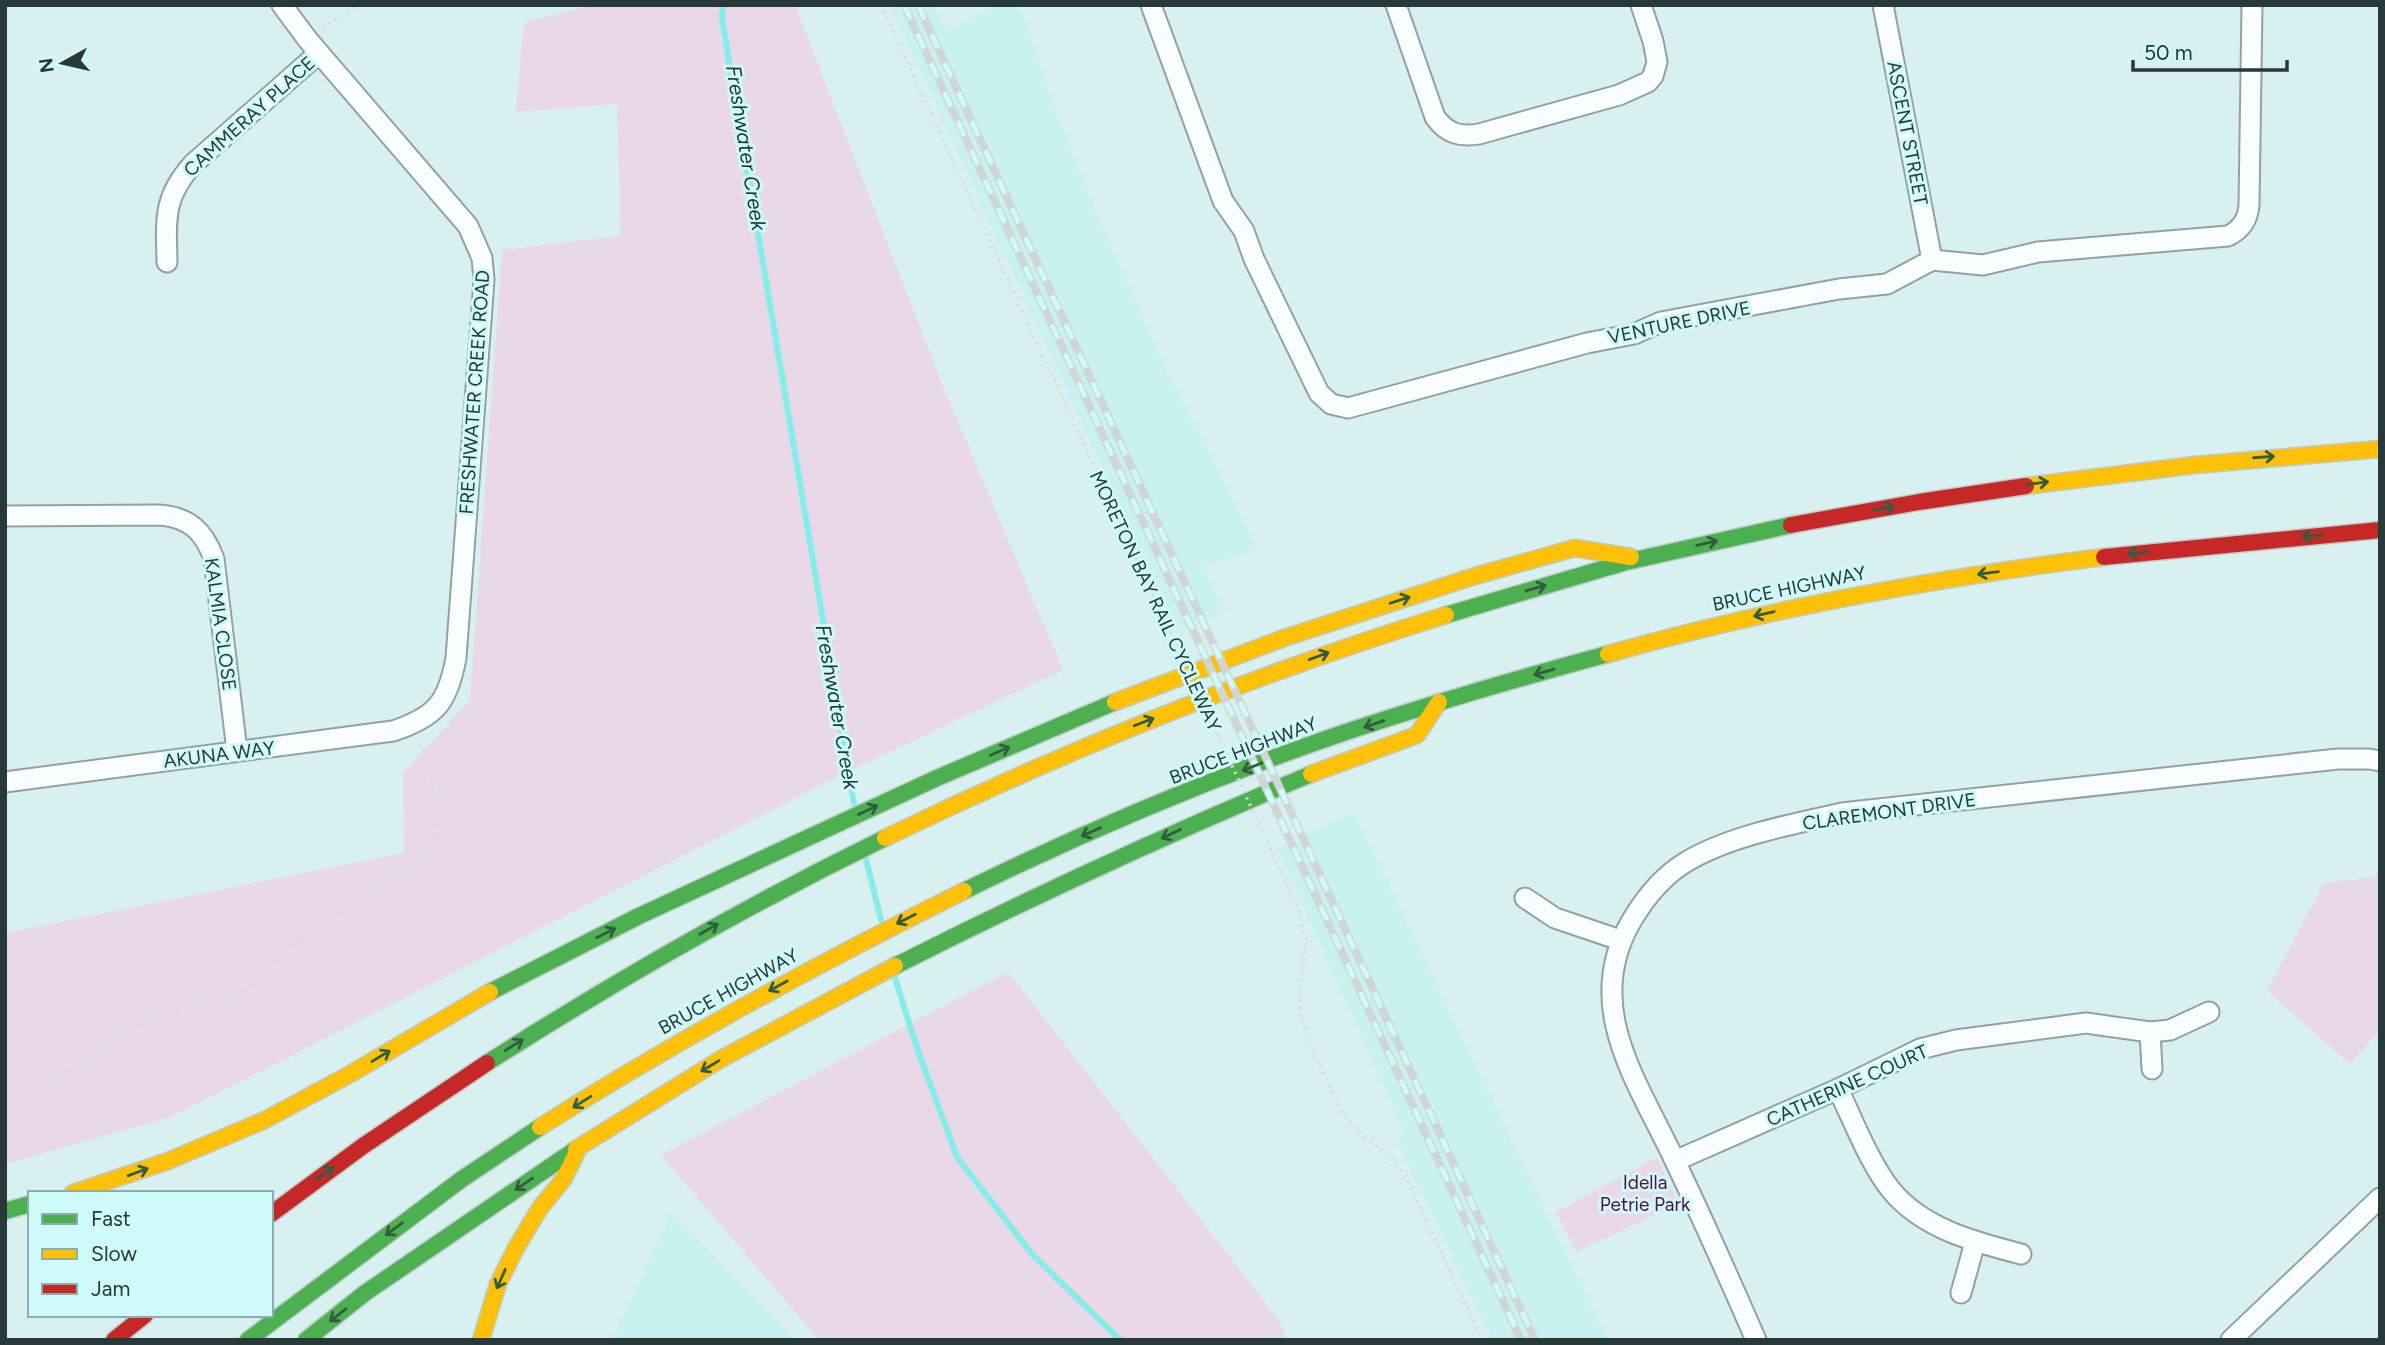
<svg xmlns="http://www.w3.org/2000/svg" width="2385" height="1345" font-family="Figtree,sans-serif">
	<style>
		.built { fill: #c9f1f0 }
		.green { fill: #e9d8e7 }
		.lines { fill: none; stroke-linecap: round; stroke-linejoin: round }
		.stream { stroke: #84ecea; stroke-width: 6 }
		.street-casing { stroke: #90a3a2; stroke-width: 23 }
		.fast-casing { stroke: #bdcaca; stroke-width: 19 }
		.slow-casing { stroke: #bdcaca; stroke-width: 19 }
		.jam-casing { stroke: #bdcaca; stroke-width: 19 }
		.path { stroke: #d5dcdc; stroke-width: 3.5; stroke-dasharray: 2 5; stroke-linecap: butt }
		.street { stroke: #f9fdfd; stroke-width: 19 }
		.fast { stroke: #4caf50; stroke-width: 16 }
		.slow { stroke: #ffc107; stroke-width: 16 }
		.jam { stroke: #c62828; stroke-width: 16 }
		.rail-casing { stroke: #d0d6d6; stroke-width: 8 }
		.rail { stroke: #cefaf9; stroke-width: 5; stroke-dasharray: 16; stroke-linecap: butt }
		.path-bridge { stroke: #d5dcdc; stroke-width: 3.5; stroke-dasharray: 2 5; stroke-linecap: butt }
		.oneway { stroke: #325c3f }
		.labels { text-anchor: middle; stroke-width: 6; stroke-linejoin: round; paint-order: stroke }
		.street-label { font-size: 19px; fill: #273938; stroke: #cefaf9 }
		.park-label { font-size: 19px; fill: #570d40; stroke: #cefaf9 }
		.water-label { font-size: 21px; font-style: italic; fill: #1f3736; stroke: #cefaf9 }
	</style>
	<rect width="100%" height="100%" fill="#d8f0ef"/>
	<g class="built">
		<path d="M890,5H934L947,31L996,5H1020L1053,102L1096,212L1167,370L1259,549L1202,567L1227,611L1178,633Z"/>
		<path d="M1354,812L1608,1340H1492L1396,1140L1405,1134L1277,848Z"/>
		<path d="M671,1213L774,1318L794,1340H612Z"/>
	</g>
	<g class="green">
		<path d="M592,5H795L942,384L1063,670L845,773L171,1117L5,1164V933L404,853L403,773L470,700L502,250L621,236L617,104L516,112L524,23Z"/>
		<path d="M2380,867V1030L2350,1064L2267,991L2324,883L2375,877Z"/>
		<path d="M1008,972L1280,1322L1286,1340H819L661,1155Z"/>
		<path d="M1657,1157L1678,1204L1576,1252L1556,1212Z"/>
	</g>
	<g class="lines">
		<g class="stream">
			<path d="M723,5L722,19L854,804"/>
			<path d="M866,859L881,920"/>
			<path d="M895,978L918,1051L957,1157L1032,1254L1120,1340"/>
		</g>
		<defs>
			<g id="street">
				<path d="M1151,5L1223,201L1244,231L1254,259L1319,393L1331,404L1348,408L1587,343L1634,334L1661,322L1839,289L1887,284L1932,260L1983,265L2038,252L2228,236C2242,229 2248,219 2249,205L2252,5"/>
				<path d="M1396,5L1435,117C1447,134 1460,137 1479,134L1619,95L1648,82L1653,76L1657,62L1653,41L1641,5"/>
				<path d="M1883,5L1932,260"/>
				<path d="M167,262C166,219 163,197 193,164L319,53"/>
				<path d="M5,516L159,515C189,517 204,531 214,559L237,751"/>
				<path d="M5,782L393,731C436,717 448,702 456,658L484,280L482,258L468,226L308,40L282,5"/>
				<path d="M1525,898L1555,918L1620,940"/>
				<path d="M2150,1032L2152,1069"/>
				<path d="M1838,1089C1853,1120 1870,1164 1891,1190C1923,1229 1975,1242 2021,1254"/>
				<path d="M1675,1161L1838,1089L1920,1049L1956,1040L2086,1023L2150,1032L2170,1030L2209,1012"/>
				<path d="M1961,1293L1975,1242"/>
				<path d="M1756,1340C1730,1280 1703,1220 1675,1161C1638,1082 1581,1006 1632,920C1645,898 1663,876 1686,862C1729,836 1793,824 1842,813L2338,759H2369L2380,761"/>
				<path d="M2231,1340L2380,1198"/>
			</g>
			<g id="fast">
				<path d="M1446,615L1626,562L1791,525"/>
				<path d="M964,891C1086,831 1214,777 1343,733C1430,704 1519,678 1608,654"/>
				<path d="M895,966C1031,897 1171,833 1311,774"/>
				<path d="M490,992L639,916L937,778L1115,702"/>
				<path d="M487,1063C615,981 748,905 885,838"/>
				<path d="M5,1211L30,1204"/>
				<path d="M248,1340L462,1179L540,1127"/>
				<path d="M306,1340L365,1293L576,1149"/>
			</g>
			<g id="slow">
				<path d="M2026,486L2195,465L2380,449"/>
				<path d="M1608,654C1771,608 1936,578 2104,557"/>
				<path d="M1115,702L1284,638L1475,576L1575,548L1631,557"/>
				<path d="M1311,774L1417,735L1439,702"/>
				<path d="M885,838C1066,750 1253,675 1446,615"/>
				<path d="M540,1127C677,1040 819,963 964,891"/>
				<path d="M576,1149L721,1059L895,966"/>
				<path d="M73,1193L168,1161L265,1120L352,1073L490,992"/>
				<path d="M481,1340L498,1284L516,1248L540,1208L563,1180L576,1154"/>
			</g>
			<g id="jam">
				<path d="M1791,525L1919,502L2026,486"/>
				<path d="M2104,557L2380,530"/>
				<path d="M271,1214L363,1146L487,1063"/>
				<path d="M114,1340L145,1315"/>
			</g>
		</defs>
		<use href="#street" class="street-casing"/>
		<use href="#fast" class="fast-casing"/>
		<use href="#slow" class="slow-casing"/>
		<use href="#jam" class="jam-casing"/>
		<g class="path">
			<path d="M881,5L1144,575"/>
			<path d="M323,28L354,8L367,5"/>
			<path d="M1287,885L1298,907L1306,939L1299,997L1300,1011L1309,1042L1343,1114L1362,1135L1391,1158L1408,1181L1482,1340"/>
			<path d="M5,1097L48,1088L140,1023L243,991L291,947L433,850C436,806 437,782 419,740"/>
		</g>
		<use href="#street" class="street"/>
		<use href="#fast" class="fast"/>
		<use href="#slow" class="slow"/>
		<use href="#jam" class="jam"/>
		<defs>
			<g id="rail">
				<path d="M904,5L1521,1340"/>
				<path d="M918,5L1535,1340"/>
			</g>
		</defs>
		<use href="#rail" class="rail-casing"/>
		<use href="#rail" class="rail"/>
		<path class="path-bridge" d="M1144,575L1287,885"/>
	</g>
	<defs><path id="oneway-shaft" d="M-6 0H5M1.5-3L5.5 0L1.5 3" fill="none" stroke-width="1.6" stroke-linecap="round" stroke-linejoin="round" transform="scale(1.75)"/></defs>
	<g class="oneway">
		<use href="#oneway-shaft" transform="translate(2264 457) rotate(-4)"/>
		<use href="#oneway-shaft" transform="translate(2038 483) rotate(-8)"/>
		<use href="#oneway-shaft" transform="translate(1884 508) rotate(-10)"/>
		<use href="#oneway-shaft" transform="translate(2312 536) rotate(175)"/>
		<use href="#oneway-shaft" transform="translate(1707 543) rotate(-13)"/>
		<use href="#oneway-shaft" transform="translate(2138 553) rotate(173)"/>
		<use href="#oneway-shaft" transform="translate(1988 573) rotate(172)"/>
		<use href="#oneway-shaft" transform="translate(1536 588) rotate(-16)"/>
		<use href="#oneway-shaft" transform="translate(1400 600) rotate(-18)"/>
		<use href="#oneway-shaft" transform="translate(1764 614) rotate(167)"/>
		<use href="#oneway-shaft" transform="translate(1319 656) rotate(-20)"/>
		<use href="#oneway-shaft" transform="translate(1544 672) rotate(164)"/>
		<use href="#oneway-shaft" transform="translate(1144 722) rotate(-21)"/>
		<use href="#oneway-shaft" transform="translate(1374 724) rotate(161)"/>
		<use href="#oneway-shaft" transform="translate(1000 751) rotate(-24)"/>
		<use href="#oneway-shaft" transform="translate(1252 767) rotate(158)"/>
		<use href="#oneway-shaft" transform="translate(868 810) rotate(-25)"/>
		<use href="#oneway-shaft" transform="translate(1091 832) rotate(156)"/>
		<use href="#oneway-shaft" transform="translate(1171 834) rotate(155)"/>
		<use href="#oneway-shaft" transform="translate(906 919) rotate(153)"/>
		<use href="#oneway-shaft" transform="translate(709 929) rotate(-30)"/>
		<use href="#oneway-shaft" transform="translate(606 933) rotate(-27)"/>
		<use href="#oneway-shaft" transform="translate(778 986) rotate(151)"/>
		<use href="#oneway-shaft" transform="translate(514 1045) rotate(-32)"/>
		<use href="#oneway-shaft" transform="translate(381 1056) rotate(-31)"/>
		<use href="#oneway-shaft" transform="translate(710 1066) rotate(149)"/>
		<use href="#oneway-shaft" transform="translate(582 1102) rotate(148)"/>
		<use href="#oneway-shaft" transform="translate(138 1172) rotate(-20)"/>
		<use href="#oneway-shaft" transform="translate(325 1173) rotate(-36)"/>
		<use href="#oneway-shaft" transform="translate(524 1184) rotate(146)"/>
		<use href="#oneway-shaft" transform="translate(394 1229) rotate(144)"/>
		<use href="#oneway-shaft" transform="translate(501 1279) rotate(114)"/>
		<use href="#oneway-shaft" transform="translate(338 1315) rotate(142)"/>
	</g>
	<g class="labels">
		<g class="street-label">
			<text transform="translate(249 116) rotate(-42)" y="7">CAMMERAY PLACE</text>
			<text transform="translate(1908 133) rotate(79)" y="7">ASCENT STREET</text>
			<text transform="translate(1679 322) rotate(-12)" y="7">VENTURE DRIVE</text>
			<text transform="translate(474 392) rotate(-86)" y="7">FRESHWATER CREEK ROAD</text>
			<text transform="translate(1789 588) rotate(-12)" y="7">BRUCE HIGHWAY</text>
			<text transform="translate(1156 601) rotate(65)" y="7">MORETON BAY RAIL CYCLEWAY</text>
			<text transform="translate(221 624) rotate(82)" y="7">KALMIA CLOSE</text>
			<text transform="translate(1243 750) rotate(-21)" y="7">BRUCE HIGHWAY</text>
			<text transform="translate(219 754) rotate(-7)" y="7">AKUNA WAY</text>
			<text transform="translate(1889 811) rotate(-8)" y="7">CLAREMONT DRIVE</text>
			<text transform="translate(728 991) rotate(-29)" y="7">BRUCE HIGHWAY</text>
			<text transform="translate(1847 1085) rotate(-24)" y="7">CATHERINE COURT</text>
		</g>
		<g class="park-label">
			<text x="1645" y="1189">Idella<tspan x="1645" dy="22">Petrie Park</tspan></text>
		</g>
		<g class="water-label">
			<text transform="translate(746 148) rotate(81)" y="7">Freshwater Creek</text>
			<text transform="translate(837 707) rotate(80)" y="7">Freshwater Creek</text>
		</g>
	</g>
	<rect width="2385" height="1345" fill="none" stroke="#273938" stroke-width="14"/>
	<rect x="28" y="1191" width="245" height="126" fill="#cefaf9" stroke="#8badac" stroke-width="2"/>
	<rect x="42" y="1214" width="35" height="10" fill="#4caf50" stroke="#8badac" stroke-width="2"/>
	<text x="91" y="1226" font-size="21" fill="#273938">Fast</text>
	<rect x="42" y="1249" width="35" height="10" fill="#ffc107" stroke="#8badac" stroke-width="2"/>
	<text x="91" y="1261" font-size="21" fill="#273938">Slow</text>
	<rect x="42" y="1284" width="35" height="10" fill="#c62828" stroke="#8badac" stroke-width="2"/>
	<text x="91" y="1296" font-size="21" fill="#273938">Jam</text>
	<g transform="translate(63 63) rotate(262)" stroke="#cefaf9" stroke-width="5" paint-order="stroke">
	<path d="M0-5L12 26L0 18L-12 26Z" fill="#273938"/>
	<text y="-10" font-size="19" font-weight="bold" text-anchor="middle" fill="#273938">N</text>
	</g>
	<path d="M2133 60v10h154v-10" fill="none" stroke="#273938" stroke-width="3.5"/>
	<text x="2144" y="60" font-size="21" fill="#273938" stroke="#cefaf9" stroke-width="5" paint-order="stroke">50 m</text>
</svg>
